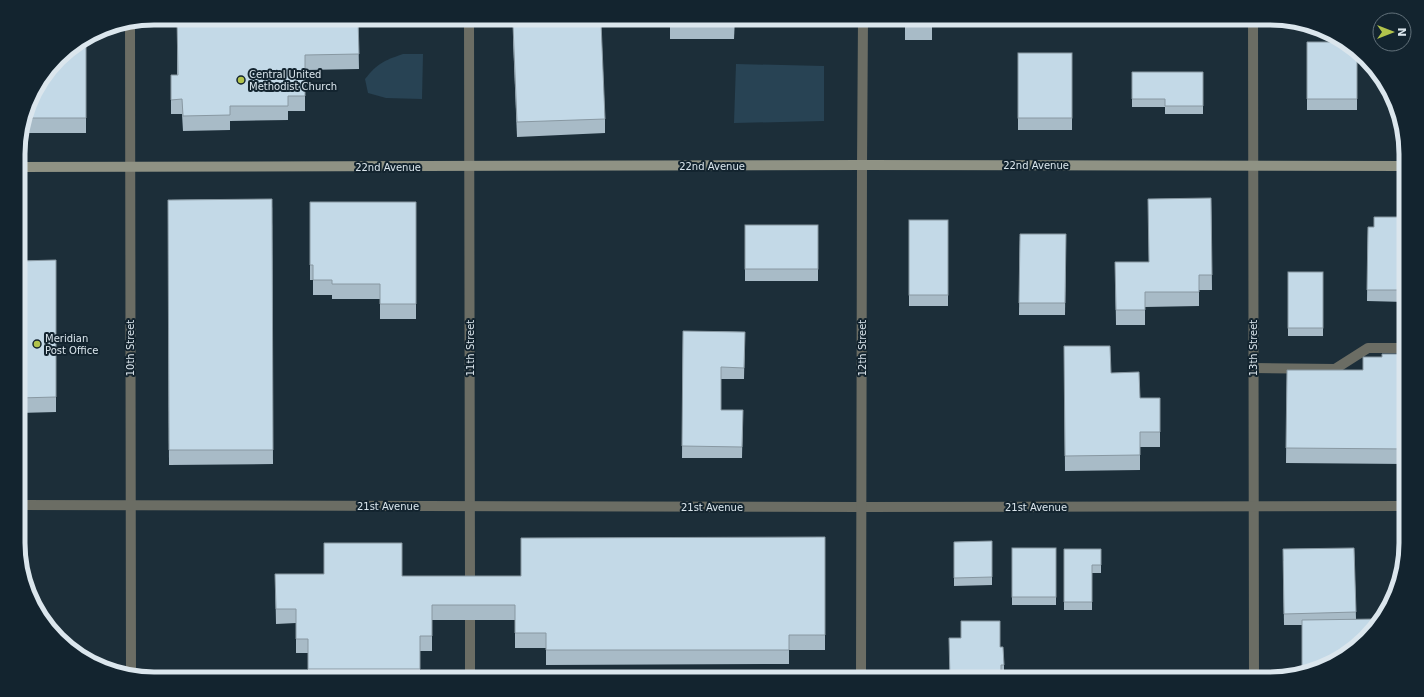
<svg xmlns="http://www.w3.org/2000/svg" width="1424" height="697" font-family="'DejaVu Sans',sans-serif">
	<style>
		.green { fill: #284354 }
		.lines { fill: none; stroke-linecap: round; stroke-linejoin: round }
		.lane { stroke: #6b6d64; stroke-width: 10 }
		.street { stroke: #6b6d64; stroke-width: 10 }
		.secondary { stroke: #8f9284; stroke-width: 10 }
		.wall { fill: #a8bbc7 }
		.building { fill: #c3d9e7; stroke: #8898a2 }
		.poi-dot { fill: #b2c34c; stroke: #13242f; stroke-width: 1.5 }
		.labels { text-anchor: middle; stroke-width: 4; stroke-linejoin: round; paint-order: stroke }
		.poi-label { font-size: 10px; fill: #dbe6ed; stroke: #13242f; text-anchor: start }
		.street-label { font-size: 10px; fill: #dbe6ed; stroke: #13242f }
		.rim { fill: none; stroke: #dbe6ed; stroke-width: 5 }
	</style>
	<rect width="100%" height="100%" fill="#1c2e39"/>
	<g class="green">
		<path d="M403,54H423L422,99L386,98L368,93L365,79C378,63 383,61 403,54Z"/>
		<path d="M736,64L824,66V121L734,123Z"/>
	</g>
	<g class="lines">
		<path class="lane" d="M1253,368L1335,369L1368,348H1405"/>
		<g class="street">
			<path d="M469,18L470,589"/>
			<path d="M1253,18L1254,679"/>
			<path d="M130,23L131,674"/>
			<path d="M19,505L861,507L1406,506"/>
			<path d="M470,607V679"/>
			<path d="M861,679L862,165L863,18"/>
		</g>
		<path class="secondary" d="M18,167L862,165L1405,166"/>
	</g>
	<g class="wall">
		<path d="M177,18H446V21L358,22L359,69L305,70V111H288V120L230,121V130L183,131L182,114H171V75H177Z"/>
		<path d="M670,18H735L734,39H670Z"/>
		<rect x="905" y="18" width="27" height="22"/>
		<path d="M513,25L605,119V133L517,137L513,40Z"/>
		<path d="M1307,42L1357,56V110H1307Z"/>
		<rect x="1018" y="53" width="54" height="77"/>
		<path d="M1132,72H1203V114H1165V107H1132Z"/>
		<path d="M32,94L86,118V133H22Z"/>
		<path d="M1211,198L1212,290H1199V306L1145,307V325H1116L1115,262H1149Z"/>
		<path d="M272,199L273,464L169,465L168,200Z"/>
		<path d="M310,202H416V319H380V299H332V295H313V280H310Z"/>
		<path d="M1405,217V302L1367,301L1368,227H1374Z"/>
		<rect x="909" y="220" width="39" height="86"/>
		<rect x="745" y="225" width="73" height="56"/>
		<path d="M1020,234H1066L1065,315H1019Z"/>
		<path d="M56,260V412L19,413V261Z"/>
		<rect x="1288" y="272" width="35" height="64"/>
		<path d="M683,331L745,332L744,379H721V410H743L742,458H682Z"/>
		<path d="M1064,346L1111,373L1140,398H1160V447H1140V470L1065,471Z"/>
		<path d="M1405,354L1406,464L1286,463L1287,370H1363L1382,357Z"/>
		<path d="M825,537V650H789V664L546,665V648H515V620H432V651H420V679H308V653H296V623L276,624L275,574L402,576H521Z"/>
		<path d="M992,541V585L954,586V542Z"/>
		<rect x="1012" y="548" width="44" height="57"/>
		<path d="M1354,548L1356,619L1302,625H1284L1283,561Z"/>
		<path d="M1064,549H1101V573H1092V610H1064Z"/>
		<path d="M1000,647L1004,665V677H1001Z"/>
	</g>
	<g class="building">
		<path d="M177,18H358L359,54L305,55V96H288V106H230V115L183,116L182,99L171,100V75H178Z"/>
		<rect x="670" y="18" width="64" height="6"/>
		<rect x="905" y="18" width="27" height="7"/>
		<path d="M601,22L605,119L517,122L513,25Z"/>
		<path d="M86,39V118H26L32,94L64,52Z"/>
		<path d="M1307,42H1342L1357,56V99H1307Z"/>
		<rect x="1018" y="53" width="54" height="65"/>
		<path d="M1132,72H1203V106H1165V99H1132Z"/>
		<path d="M1211,198L1212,275H1199V292H1145V310H1116L1115,262H1149L1148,199Z"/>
		<path d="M272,199L273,450H169L168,200Z"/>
		<path d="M310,202H416V304H380V284H332V280H313V265H310Z"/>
		<path d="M1374,217H1405V290H1367L1368,227H1374Z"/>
		<rect x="909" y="220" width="39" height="75"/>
		<rect x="745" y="225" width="73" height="44"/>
		<path d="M1020,234H1066L1065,303H1019Z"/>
		<path d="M56,260V397L19,398V261Z"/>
		<rect x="1288" y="272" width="35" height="56"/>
		<path d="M683,331L745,332L744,368L721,367V410H743L742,447L682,446Z"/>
		<path d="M1064,346H1110L1111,373L1139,372L1140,398H1160V432H1140V455L1065,456Z"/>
		<path d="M1382,354H1405L1406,449L1286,448L1287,370H1363V357H1382Z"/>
		<path d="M825,537V635H789V650H546V633H515V605H432V636H420V669H308V639H296V609H276L275,574H324V543H402V576H521V538Z"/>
		<path d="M992,541V577L954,578V542Z"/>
		<rect x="1012" y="548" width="44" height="49"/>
		<path d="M1354,548L1356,612L1284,614L1283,549Z"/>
		<path d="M1064,549H1101V565H1092V602H1064Z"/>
		<path d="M1377,619L1345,656L1302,671V620Z"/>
		<path d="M961,621H1000V647H1003L1004,665H1001V679H950L949,638H961Z"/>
	</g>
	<g class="poi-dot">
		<circle cx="241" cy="80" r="4"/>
		<circle cx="37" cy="344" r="4"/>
	</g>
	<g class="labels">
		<g class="poi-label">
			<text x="249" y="78">Central United<tspan x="249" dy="12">Methodist Church</tspan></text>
			<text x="45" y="342">Meridian<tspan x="45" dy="12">Post Office</tspan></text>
		</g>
		<g class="street-label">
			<text x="1036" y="169">22nd Avenue</text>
			<text x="712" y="170">22nd Avenue</text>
			<text x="388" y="171">22nd Avenue</text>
			<text transform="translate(130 348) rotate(-90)" y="4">10th Street</text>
			<text transform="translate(470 348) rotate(-90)" y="4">11th Street</text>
			<text transform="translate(862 348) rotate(-90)" y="4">12th Street</text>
			<text transform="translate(1253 348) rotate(-90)" y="4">13th Street</text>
			<text x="388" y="510">21st Avenue</text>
			<text x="712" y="511">21st Avenue</text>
			<text x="1036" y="511">21st Avenue</text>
		</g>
	</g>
	<path d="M0 0H1424V697H0ZM154 25H1270A129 129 0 0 1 1399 154V543A129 129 0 0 1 1270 672H154A129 129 0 0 1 25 543V154A129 129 0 0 1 154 25Z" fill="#13242f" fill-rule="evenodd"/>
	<path class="rim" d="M154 25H1270A129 129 0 0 1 1399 154V543A129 129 0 0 1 1270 672H154A129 129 0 0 1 25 543V154A129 129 0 0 1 154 25Z"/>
	<g transform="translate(1392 32) rotate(90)"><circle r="19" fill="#13242f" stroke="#63727b"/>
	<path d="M0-3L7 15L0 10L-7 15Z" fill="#b2c34c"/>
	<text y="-6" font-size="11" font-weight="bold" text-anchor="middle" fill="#dbe6ed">N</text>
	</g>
</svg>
